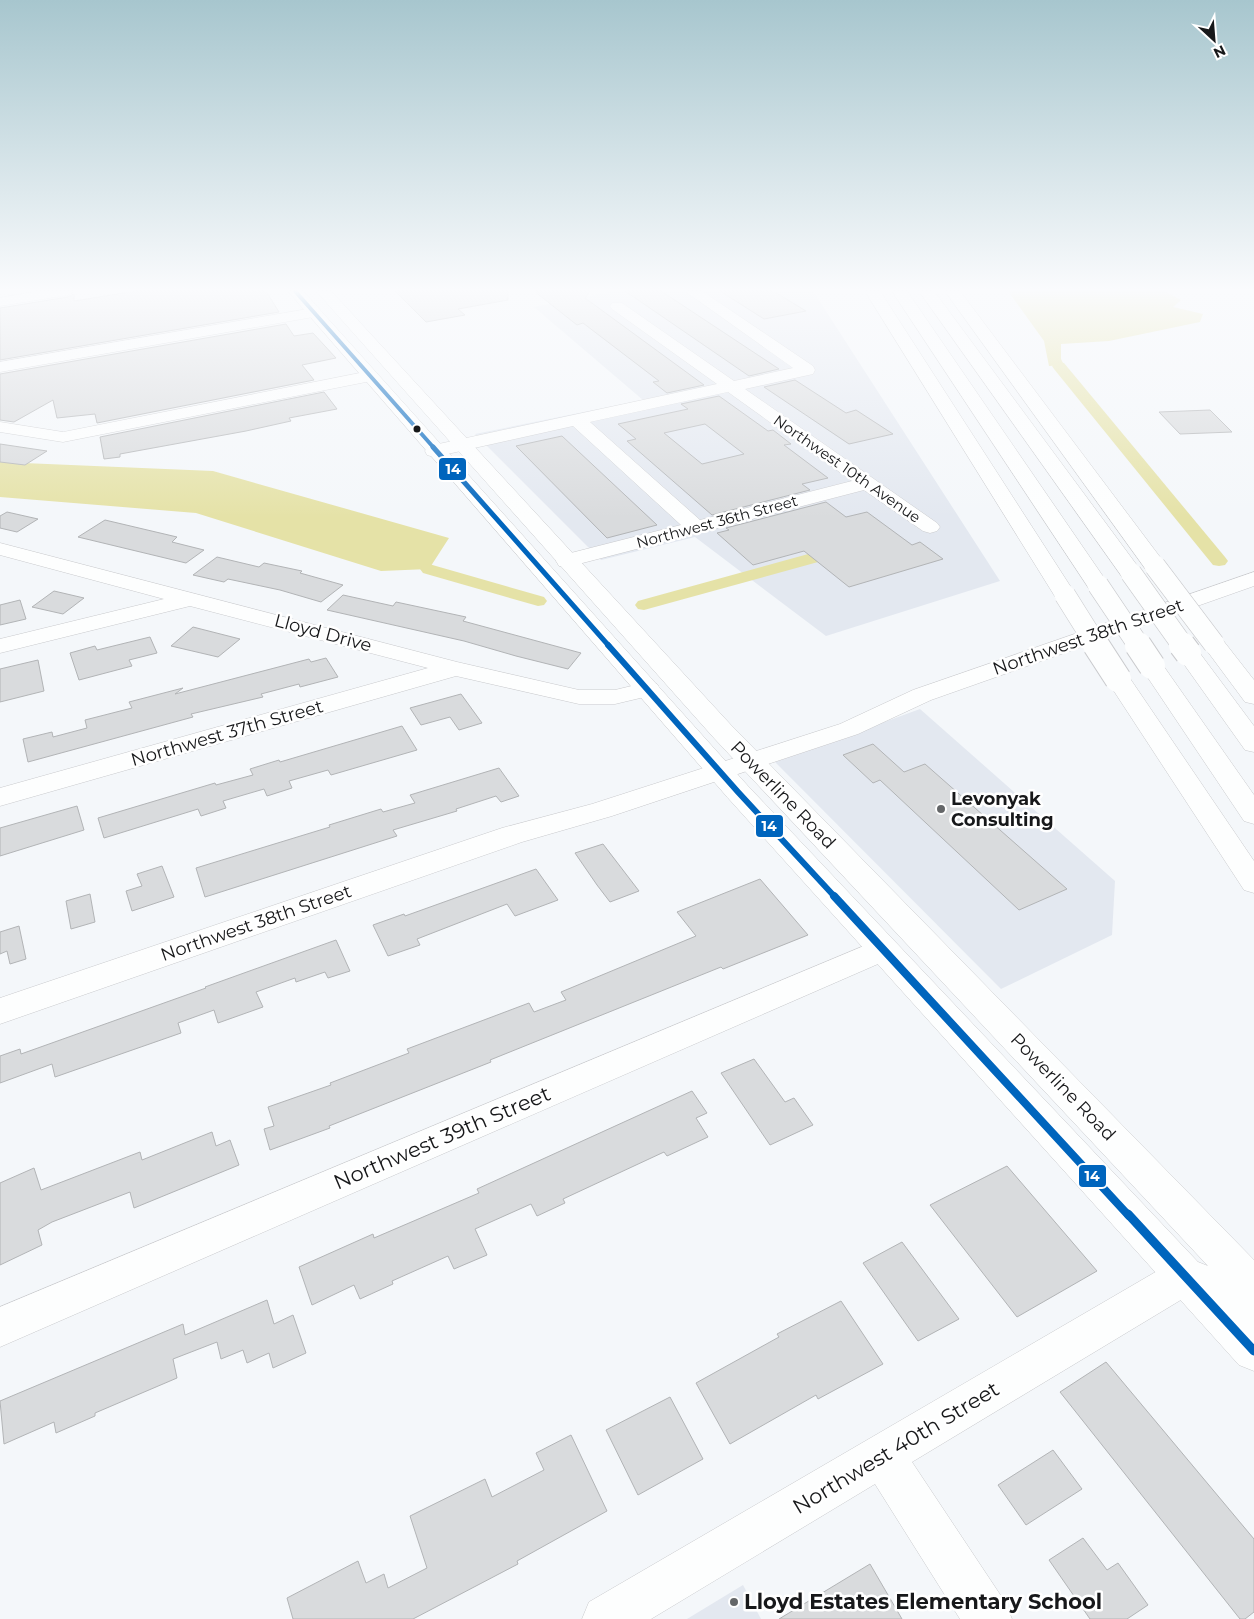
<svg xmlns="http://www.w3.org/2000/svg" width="1254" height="1619" font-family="Montserrat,sans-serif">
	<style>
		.built { fill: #e3e8f0 }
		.water { fill: #e5e2a7 }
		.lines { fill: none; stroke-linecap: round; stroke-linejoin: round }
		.canal { fill: #e5e2a7; fill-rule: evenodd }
		.building { fill: #d9dbdd; stroke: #b2b4b6; fill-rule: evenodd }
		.minor-casing { stroke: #c9cacd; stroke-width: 1 }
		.major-casing { stroke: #c9cacd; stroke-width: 1 }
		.highway-casing { stroke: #c9cacd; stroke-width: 1 }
		.minor { fill: #fdfefe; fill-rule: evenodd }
		.major { fill: #fdfefe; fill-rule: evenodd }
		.highway { fill: #fdfefe; fill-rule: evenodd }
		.highway-bridge-far1-casing { stroke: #c9cacd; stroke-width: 22; stroke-linecap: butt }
		.highway-bridge-casing { stroke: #c9cacd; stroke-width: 28; stroke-linecap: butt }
		.highway-bridge-far1 { stroke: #fdfefe; stroke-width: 21 }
		.highway-bridge { stroke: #fdfefe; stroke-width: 26 }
		.bus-1-far4-casing { stroke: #fff; stroke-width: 6 }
		.bus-1-far3-casing { stroke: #fff; stroke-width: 8 }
		.bus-1-far2-casing { stroke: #fff; stroke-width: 10 }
		.bus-1-far1-casing { stroke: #fff; stroke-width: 11 }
		.bus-1-casing { stroke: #fff; stroke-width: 13 }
		.bus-1-far4 { stroke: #0065bd; stroke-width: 4 }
		.bus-1-far3 { stroke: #0065bd; stroke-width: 5 }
		.bus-1-far2 { stroke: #0065bd; stroke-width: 6 }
		.bus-1-far1 { stroke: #0065bd; stroke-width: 8 }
		.bus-1 { stroke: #0065bd; stroke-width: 9 }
		.bus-dot { fill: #17181a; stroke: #fff; stroke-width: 2 }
		.poi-dot { fill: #646668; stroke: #fff; stroke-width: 2 }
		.labels { text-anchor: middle; stroke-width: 5; stroke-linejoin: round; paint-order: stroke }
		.far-street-label { font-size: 15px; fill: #17181a; stroke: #fff }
		.street-label { font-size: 18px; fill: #17181a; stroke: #fff }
		.poi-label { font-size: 18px; font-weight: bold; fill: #17181a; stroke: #fff; text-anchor: start }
		.near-street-label { font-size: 21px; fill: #17181a; stroke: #fff }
		.near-poi-label { font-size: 21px; font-weight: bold; fill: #17181a; stroke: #fff; text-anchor: start }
		.line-badge { stroke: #fff; stroke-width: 2 }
		.badge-label { font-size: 14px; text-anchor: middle; font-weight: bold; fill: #fff }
	</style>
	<rect width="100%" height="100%" fill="#f4f7fa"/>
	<g class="built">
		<path d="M615,291H813L1000,581L826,636L695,537L601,560L475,434L643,400L534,307Z"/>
		<path d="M920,709L1115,881L1112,935L1001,989L775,762Z"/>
		<path d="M743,1585L761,1619H687Z"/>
	</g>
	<g class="water">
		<path d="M1008,291H1164L1181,300L1173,307L1203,314L1200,322L1109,341L1061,344V359L1064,365L1049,366L1044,341Z"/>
		<path d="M0,462L213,471L449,538L429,569L381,571L196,513L0,497Z"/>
	</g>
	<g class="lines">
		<g class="canal">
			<path d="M1059,362L1064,363L1225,557L1228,561L1225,565L1219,566L1213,565L1054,369L1052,366L1054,363Z"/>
			<path d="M841,545L847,546L850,550L847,554L644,610L638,609L635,605L638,601Z"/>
			<path d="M429,564L544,597L547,601L544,605L538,606L423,573L420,569L423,565Z"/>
		</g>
	</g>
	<g class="building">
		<path d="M136,291H266L279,312L0,360V308L68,297L74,294V301Z"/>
		<path d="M395,291H508V300L458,309L465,315L426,322Z"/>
		<path d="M534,291H590L585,298L704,385L667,393L653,382L659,381L583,323L577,325Z"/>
		<path d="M625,291H661L779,369L749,376Z"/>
		<path d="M720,291H773L806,311L764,319Z"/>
		<path d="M286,324L294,336L313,333L336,358L302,365L314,380L97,423L95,414L57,418L53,400L14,422L0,420V374Z"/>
		<path d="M795,380L846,413L856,410L893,434L849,444L764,387Z"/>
		<path d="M324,392L337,409L289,418L291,421L246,431L120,454V457L104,459L100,437Z"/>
		<path d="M719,396L768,431L773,430L791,444L784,445L828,478L802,484L810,490L712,515L627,441L636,439L618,424L688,409L681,404ZM705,424L744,454L702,464L664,433Z"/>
		<path d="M1210,410L1232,432L1180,434L1159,412Z"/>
		<path d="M562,436L657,525L607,538L516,446Z"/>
		<path d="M0,444L47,451L25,465L0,462Z"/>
		<path d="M826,502L846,517L867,512L912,545L920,542L943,559L849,587L804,551L753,565L717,533L729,530L726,528Z"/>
		<path d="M7,512L38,519L17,532L0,528V516Z"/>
		<path d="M105,520L177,537L172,542L204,550L186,563L78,537Z"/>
		<path d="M217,557L259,567L264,563L302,571L300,573L343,585L321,602L280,590L228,579L224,582L193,575Z"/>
		<path d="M54,591L84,598L63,614L32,607Z"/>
		<path d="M343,595L393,606L396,602L466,617L463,621L581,653L568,669L516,656L464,641L327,610Z"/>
		<path d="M20,600L26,619L0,625V605Z"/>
		<path d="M193,627L240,639L218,657L171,646Z"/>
		<path d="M150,637L157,653L129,660L132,666L79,680L70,653L95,646L97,650Z"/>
		<path d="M326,658L338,677L300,687L299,684L261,694L263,697L191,714L193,717L28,762L23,739L52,732L53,737L87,728L85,720L132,708L129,702L183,688L175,694L309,659L311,662Z"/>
		<path d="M38,660L44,691L0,702V669Z"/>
		<path d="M461,694L482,723L459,730L450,717L421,725L410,708Z"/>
		<path d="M402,726L417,750L331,775L328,770L289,781L292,788L267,796L264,789L223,801L226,808L201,816L198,809L104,838L98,818L215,783L216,785L253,775L250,769L279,760L280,762Z"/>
		<path d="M873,744L904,772L925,764L1067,889L1019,910L880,780L873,783L843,755Z"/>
		<path d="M499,768L519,796L501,802L496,796L456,809L457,811L393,830L397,836L205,897L196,868L330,827L329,825L381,809L383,812L415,803L410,795Z"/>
		<path d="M77,806L84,830L0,856V828Z"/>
		<path d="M603,844L639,891L610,902L597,885L575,853Z"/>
		<path d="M162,866L174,897L132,911L126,891L142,886L137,874Z"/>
		<path d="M536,869L558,900L515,916L507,904L417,939L420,945L388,956L373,925L404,914L405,916Z"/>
		<path d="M760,879L808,935L723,969L721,967L490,1060L491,1062L329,1126L330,1128L270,1150L264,1129L274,1126L268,1107L331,1085L330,1083L409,1053L407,1049L529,1003L534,1012L566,1000L561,992L696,936L677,912Z"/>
		<path d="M90,894L95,922L71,929L66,901Z"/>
		<path d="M19,926L26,959L10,964L7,951L0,954V932Z"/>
		<path d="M336,940L350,971L328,978L325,972L296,982L295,978L256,992L263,1007L218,1023L214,1010L178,1023L181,1033L55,1077L52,1064L0,1083V1056L20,1049L21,1054L206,988L205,987Z"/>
		<path d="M754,1059L785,1102L794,1098L813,1125L770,1145L721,1073Z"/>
		<path d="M692,1091L707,1113L696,1118L708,1137L667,1156L664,1152L563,1199L565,1203L537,1216L531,1204L475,1229L487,1255L454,1269L448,1256L392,1281L393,1284L360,1299L354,1285L312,1305L299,1267L373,1234L374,1238L479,1193L477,1189Z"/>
		<path d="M212,1132L216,1146L230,1140L239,1165L134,1208L130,1192L52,1222L38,1230L42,1245L0,1265V1183L34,1168L41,1190L140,1152L142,1160Z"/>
		<path d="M1007,1166L1097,1271L1017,1317L930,1205Z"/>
		<path d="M902,1242L959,1319L918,1341L863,1263Z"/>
		<path d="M267,1300L274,1324L293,1315L306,1353L273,1368L269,1353L247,1363L243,1350L221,1359L217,1342L173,1359L177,1378L95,1413V1416L56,1433L54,1422L4,1444L0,1401L183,1324L185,1335Z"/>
		<path d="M841,1301L883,1364L818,1399L816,1395L730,1444L696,1383L779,1337L777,1334Z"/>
		<path d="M1106,1362L1254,1539V1612L1245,1619H1240L1060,1392Z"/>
		<path d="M670,1397L703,1459L638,1495L606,1430Z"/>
		<path d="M571,1435L607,1511L517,1561L518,1564L413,1619H293L287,1598L358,1561L366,1583L384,1574L388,1588L427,1568L410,1516L485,1479L492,1497L544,1470L536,1453Z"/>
		<path d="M1053,1450L1082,1489L1026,1525L998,1485Z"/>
		<path d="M1083,1538L1107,1570L1118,1563L1148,1605L1127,1619H1090L1049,1560Z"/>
		<path d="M870,1564L902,1619H779Z"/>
	</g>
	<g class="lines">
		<defs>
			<g id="minor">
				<path d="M38,291H75L68,295L0,306V298Z"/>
				<path d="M685,291H702L813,366L815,370L813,374L745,389L937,523L940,527L937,531L930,533L923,531L864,490L567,567L559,566L556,561L559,556L681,525L573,426L434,457L427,455L425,451L427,447L434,445L717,384L612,309L610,306L612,303H622L734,381L793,368ZM728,392L852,481L700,520L590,422Z"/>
				<path d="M314,308L319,310L322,313L319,316L0,372V362Z"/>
				<path d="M370,371L376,372L378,376L376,380L63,442L0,432V422L63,432Z"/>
				<path d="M0,543L457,662L579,690H615L648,682L657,684L660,689L657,694L615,704H579L456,676L0,806V788L428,668L190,606L0,653V639L164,599L0,555Z"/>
				<path d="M1254,572V586L931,700L858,734L612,816L522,842L0,1024V998L502,828L592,804L840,724L913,690Z"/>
				<path d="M883,938L894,941L898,949L894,957L0,1347V1307Z"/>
				<path d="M1185,1258L1199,1263L1205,1276L1199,1289L912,1462L1005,1602L1012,1619H960L875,1484L651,1619H582L589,1602L1171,1263Z"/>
			</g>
			<path id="major" d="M288,291H303L748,786L1198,1262L1208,1266L713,737L316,291H331L731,725L1254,1260V1371L1239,1365L728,798Z"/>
			<g id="highway">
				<path d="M865,291H880L1076,595L1073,600L1065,602L1057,600L1054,595Z"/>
				<path d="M892,291H907L1109,585L1106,590L1098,592L1090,590Z"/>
				<path d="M919,291H934L1139,568L1142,573L1139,578L1131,579L1123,578Z"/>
				<path d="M945,291H960L1163,561L1166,566L1163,571L1155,572L1147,571Z"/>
				<path d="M1214,637L1222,639L1254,680V704L1245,702L1202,644L1206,639Z"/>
				<path d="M1188,646L1196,648L1254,726V752L1245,750L1176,653L1180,648Z"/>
				<path d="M1152,659L1160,661L1254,795V824L1244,821L1140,666L1144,661Z"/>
				<path d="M1118,672L1127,674L1254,861V893L1244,890L1106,679L1109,674Z"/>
			</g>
		</defs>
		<use href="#minor" class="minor-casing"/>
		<use href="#major" class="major-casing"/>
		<use href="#highway" class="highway-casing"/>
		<use href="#minor" class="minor"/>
		<use href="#major" class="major"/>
		<use href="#highway" class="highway"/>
		<defs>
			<g id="highway-bridge-far1">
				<path d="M1155,566L1214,644"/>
				<path d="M1131,573L1183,646"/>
				<path d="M1098,585L1139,646"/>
				<path d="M1065,595L1097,646"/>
			</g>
			<g id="highway-bridge">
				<path d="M1096,645L1118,679"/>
				<path d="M1138,645L1152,666"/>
				<path d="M1182,645L1188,653"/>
			</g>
		</defs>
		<use href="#highway-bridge-far1" class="highway-bridge-far1-casing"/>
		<use href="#highway-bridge" class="highway-bridge-casing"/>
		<use href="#highway-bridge-far1" class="highway-bridge-far1"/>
		<use href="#highway-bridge" class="highway-bridge"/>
		<defs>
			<path id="bus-1-far4" d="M295,291L434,448"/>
			<path id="bus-1-far3" d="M433,447L609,646"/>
			<path id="bus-1-far2" d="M608,645L738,792L835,897"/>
			<path id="bus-1-far1" d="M834,896L1129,1216"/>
			<path id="bus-1" d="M1128,1214L1254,1351"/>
		</defs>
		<use href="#bus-1-far4" class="bus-1-far4-casing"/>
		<use href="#bus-1-far3" class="bus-1-far3-casing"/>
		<use href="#bus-1-far2" class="bus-1-far2-casing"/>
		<use href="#bus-1-far1" class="bus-1-far1-casing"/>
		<use href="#bus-1" class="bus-1-casing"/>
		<use href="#bus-1-far4" class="bus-1-far4"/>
		<use href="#bus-1-far3" class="bus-1-far3"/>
		<use href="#bus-1-far2" class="bus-1-far2"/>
		<use href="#bus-1-far1" class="bus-1-far1"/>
		<use href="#bus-1" class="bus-1"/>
	</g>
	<linearGradient id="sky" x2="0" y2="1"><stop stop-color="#a7c6ce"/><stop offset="0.56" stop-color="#fafbfd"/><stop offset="1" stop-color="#fafbfd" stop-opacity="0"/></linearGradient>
	<rect width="1254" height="518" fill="url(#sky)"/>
	<circle class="bus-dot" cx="417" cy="429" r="4.5"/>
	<g class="poi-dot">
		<circle cx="941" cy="809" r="5"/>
		<circle cx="734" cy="1602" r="5"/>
	</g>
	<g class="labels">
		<g class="far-street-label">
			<text transform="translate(847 469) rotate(35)" y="5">Northwest 10th Avenue</text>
			<text transform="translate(717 522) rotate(-15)" y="5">Northwest 36th Street</text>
		</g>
		<g class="street-label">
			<text transform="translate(323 633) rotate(15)" y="6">Lloyd Drive</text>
			<text transform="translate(1088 637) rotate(-19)" y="6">Northwest 38th Street</text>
			<text transform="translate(227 733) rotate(-16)" y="6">Northwest 37th Street</text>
			<text transform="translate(783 795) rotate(46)" y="6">Powerline Road</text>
			<text transform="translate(256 923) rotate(-19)" y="6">Northwest 38th Street</text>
			<text transform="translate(1063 1087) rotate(46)" y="6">Powerline Road</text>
		</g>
		<g class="poi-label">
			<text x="951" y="805">Levonyak<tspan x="951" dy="21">Consulting</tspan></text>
		</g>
		<g class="near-street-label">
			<text transform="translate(442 1138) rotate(-23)" y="7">Northwest 39th Street</text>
			<text transform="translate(896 1448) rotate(-31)" y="7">Northwest 40th Street</text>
		</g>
		<g class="near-poi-label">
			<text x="744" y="1609">Lloyd Estates Elementary School</text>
		</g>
	</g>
	<g class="line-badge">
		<rect x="438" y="457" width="29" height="24" rx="5" fill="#0065bd"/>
		<rect x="755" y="814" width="29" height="24" rx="5" fill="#0065bd"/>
		<rect x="1078" y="1164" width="29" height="24" rx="5" fill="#0065bd"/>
	</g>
	<g class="badge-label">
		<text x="453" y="474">14</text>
		<text x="769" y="831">14</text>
		<text x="1092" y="1181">14</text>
	</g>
	<g transform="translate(1214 40) rotate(154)" stroke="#ffffff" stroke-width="4" paint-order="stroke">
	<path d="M0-4L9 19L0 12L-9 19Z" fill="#17181a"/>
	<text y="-8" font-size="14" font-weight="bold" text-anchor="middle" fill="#17181a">N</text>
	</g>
</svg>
